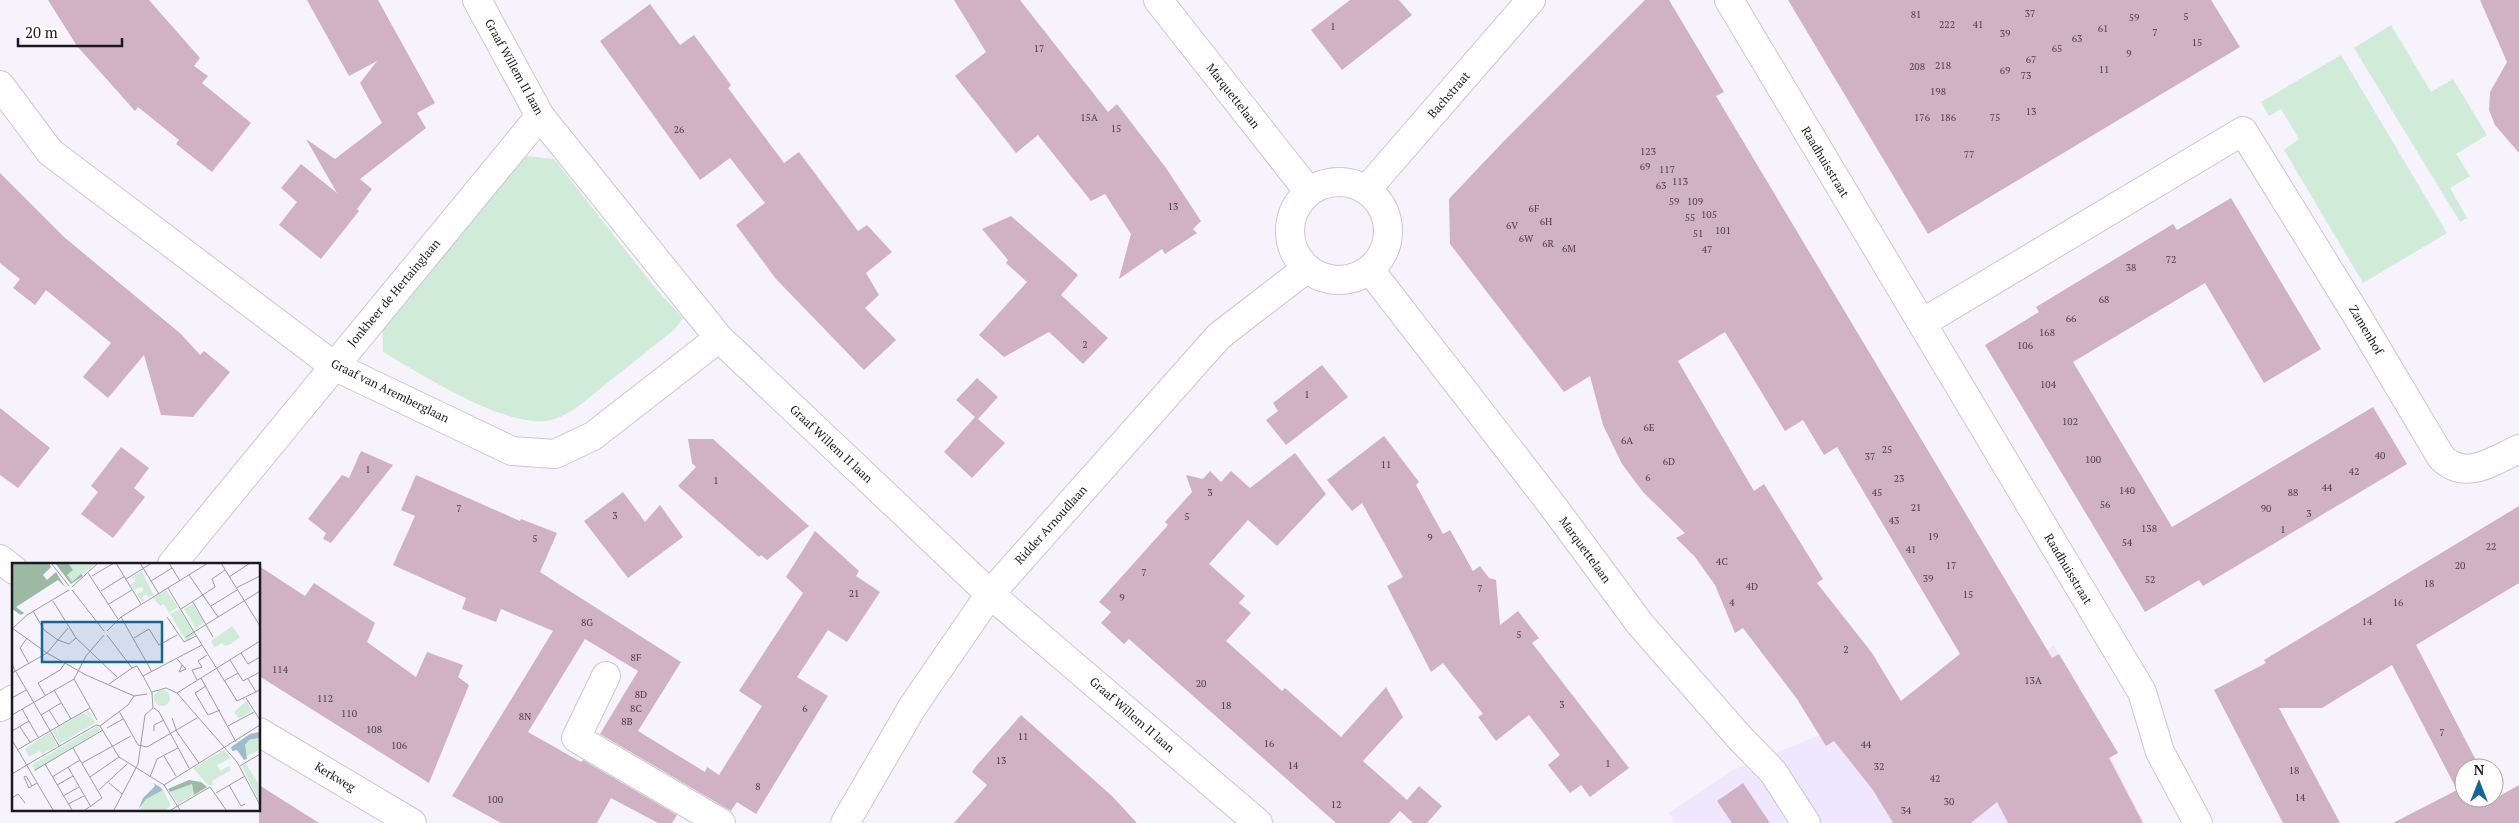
<svg xmlns="http://www.w3.org/2000/svg" width="2519" height="823" font-family="'PT Serif',serif">
	<style>
		.built { fill: #efe7fe }
		.green { fill: #d0ebd7 }
		.building { fill: #d1b2c5; fill-rule: evenodd }
		.lines { fill: none; stroke-linecap: round; stroke-linejoin: round }
		.minor-casing { stroke: #ccc4d9; stroke-width: 30 }
		.minor { stroke: #fff; stroke-width: 28 }
		.labels { text-anchor: middle; stroke-width: 4.5; stroke-linejoin: round; paint-order: stroke }
		.number-label { font-size: 10px; fill: #483e48 }
		.street-label { font-size: 12px; fill: #1b181f; stroke: #fff }
		.inset-road { fill: none; stroke: #9e9ba4; stroke-width: 1 }
		.view { fill: #156799; fill-opacity: 0.15; stroke: #156799; stroke-width: 2.5 }
		.inset-edge { fill: none; stroke: #1b181f; stroke-width: 2.5 }
	</style>
	<rect width="100%" height="100%" fill="#f6f3fc"/>
	<path class="built" d="M2054,645L2144,823H1675L1669,813L1731,771L1830,731L1972,709Z"/>
	<g class="green">
		<path d="M2391,25L2431,92L2453,79L2487,135L2456,154L2470,176L2450,188L2467,218L2460,222L2354,48Z"/>
		<path d="M2341,55L2447,233L2363,283L2284,150L2299,139L2281,109L2269,116L2261,102Z"/>
		<path d="M527,156L554,159L656,289L683,318L674,330C651,348 629,366 606,384C592,395 576,410 560,417C517,438 422,374 383,352L382,313L512,162Z"/>
	</g>
	<g class="building">
		<path d="M48,0H149L200,58L194,66L208,76L202,83L251,123L212,172L176,144L179,140L138,107L135,111L77,46Z"/>
		<path d="M307,0H378L435,103L417,113L426,128L360,179L372,189L357,209L359,211L321,259L279,225L297,202L281,188L301,164L337,193L306,139L335,159L382,123L360,83L377,61L349,76Z"/>
		<path d="M954,0H1020L1108,112L1117,104L1166,168L1201,221L1193,229L1197,233L1165,254L1162,249L1119,279L1131,234L1105,194L1091,201L1038,135L1016,153L955,76L986,52Z"/>
		<path d="M1350,0H1399L1412,15L1342,70L1311,30Z"/>
		<path d="M1645,0H1669L1724,92L1716,96L2052,658L2059,654L2118,753L2109,758L2143,823H2008L1997,802L1971,823H1893L1873,790L1834,741L1826,746L1797,699L1743,628L1735,633L1715,585L1695,557L1676,538L1685,533L1643,492L1622,464L1603,425L1590,376L1564,392L1450,244L1449,199L1502,143ZM1725,332L1785,431L1803,420L1824,455L1837,447L1960,654L1901,701L1872,653L1817,583L1823,579L1764,484L1754,491L1678,361Z"/>
		<path d="M1788,0H2211L2240,47L1928,234Z"/>
		<path d="M2480,0H2519V153L2495,125L2489,110L2490,92L2507,62Z"/>
		<path d="M650,4L680,45L694,35L731,85L728,88L784,163L799,152L858,231L867,225L892,252L866,273L879,295L865,308L896,340L864,370L776,279L736,225L765,203L730,158L700,180L600,41Z"/>
		<path d="M0,173L64,237L181,334L200,355L204,351L230,372L193,417L161,415L144,355L108,398L83,377L111,343L46,290L35,305L13,288L20,279L0,263Z"/>
		<path d="M2231,198L2321,349L2264,383L2205,283L2073,362L2172,527L2373,407L2407,464L2203,586L2199,580L2145,612L1985,345L2039,312L2036,307L2173,224L2177,230Z"/>
		<path d="M1011,216L1078,275L1061,295L1108,338L1083,364L1049,332L1004,357L979,335L1027,282L1006,263L1008,260L982,229Z"/>
		<path d="M1322,365L1348,397L1286,445L1266,420L1278,411L1273,403Z"/>
		<path d="M977,378L998,397L978,419L1005,443L972,478L944,452L975,417L956,400Z"/>
		<path d="M0,408L50,448L18,488L0,475Z"/>
		<path d="M1384,436L1419,482L1416,485L1443,534L1450,530L1473,571L1480,566L1489,578L1496,580L1500,625L1518,611L1539,638L1532,643L1629,768L1590,797L1581,785L1570,793L1548,765L1560,755L1529,715L1496,741L1478,717L1483,714L1443,663L1431,672L1387,586L1403,577L1362,503L1352,511L1327,480Z"/>
		<path d="M688,439H713L809,526L767,560L761,555L759,557L678,486L696,467L692,463Z"/>
		<path d="M121,447L149,468L134,488L145,497L113,538L81,514L98,492L91,486Z"/>
		<path d="M361,451L393,465L331,543L323,539L326,533L308,519L342,475L349,478Z"/>
		<path d="M1295,453L1326,494L1277,546L1248,520L1209,564L1245,596L1239,603L1251,613L1226,641L1282,691L1285,688L1341,737L1386,687L1403,717L1363,761L1407,800L1419,786L1442,806L1427,823H1413L1400,811L1389,823H1336L1129,639L1124,644L1101,623L1111,612L1099,602L1168,525L1165,522L1192,492L1186,475L1203,479L1210,471L1221,482L1231,471L1250,488Z"/>
		<path d="M416,475L520,521L521,519L557,533L540,572L681,662L638,731L705,772L707,767L719,775L762,706L739,691L803,593L786,577L815,531L859,571L856,576L880,592L847,642L828,630L797,677L828,696L756,814L737,802L731,811L600,734L638,671L585,639L528,732L581,762L583,760L677,815L672,823H658L611,798L597,823H501L452,796L553,631L501,609L496,622L462,609L466,598L393,565L415,516L401,510Z"/>
		<path d="M623,492L645,522L660,505L683,537L628,578L584,521Z"/>
		<path d="M2519,506V583L2416,645L2480,768H2464V798H2494V795L2496,798L2519,785V823H2393L2457,790L2392,665L2322,708H2279L2340,823H2283L2214,690L2266,663L2264,660Z"/>
		<path d="M259,566L305,596L314,583L375,623L367,642L416,677L427,652L463,665L458,677L469,685L429,783L259,676Z"/>
		<path d="M1021,715L1112,796L1137,823H954L987,785L972,772L977,765Z"/>
		<path d="M1743,783L1770,823H1732L1717,801Z"/>
		<path d="M259,785L319,823H259Z"/>
	</g>
	<g class="lines">
		<defs>
			<g id="minor">
				<path d="M477,0L540,116L719,338L990,594L1258,823"/>
				<path d="M1158,0L1309,192"/>
				<path d="M1729,0L2142,692L2160,752L2198,823"/>
				<path d="M0,85L50,152L334,366L512,451L555,454L593,436L719,338"/>
				<circle cx="1339" cy="231" r="49"/>
				<path d="M1367,189L1531,0"/>
				<path d="M1370,270L1552,505L1640,624L1740,738L1773,772L1806,823"/>
				<path d="M1922,323L2243,131L2356,314L2441,457C2465,482 2493,461 2519,449"/>
				<path d="M0,559L14,570"/>
				<path d="M172,564L540,116"/>
				<path d="M606,676L576,738L721,823"/>
				<path d="M0,707L14,699"/>
				<path d="M259,732L412,823"/>
				<path d="M845,823L913,706L990,594L1219,336L1306,269"/>
			</g>
		</defs>
		<use href="#minor" class="minor-casing"/>
		<use href="#minor" class="minor"/>
	</g>
	<g class="labels">
		<g class="number-label">
			<text x="2030" y="17">37</text>
			<text x="1916" y="18">81</text>
			<text x="2186" y="20">5</text>
			<text x="2134" y="21">59</text>
			<text x="1947" y="28">222</text>
			<text x="1978" y="28">41</text>
			<text x="1333" y="30">1</text>
			<text x="2103" y="32">61</text>
			<text x="2155" y="36">7</text>
			<text x="2005" y="37">39</text>
			<text x="2077" y="42">63</text>
			<text x="2197" y="46">15</text>
			<text x="1039" y="52">17</text>
			<text x="2057" y="52">65</text>
			<text x="2129" y="57">9</text>
			<text x="2031" y="63">67</text>
			<text x="1943" y="69">218</text>
			<text x="1917" y="70">208</text>
			<text x="2104" y="73">11</text>
			<text x="2005" y="74">69</text>
			<text x="2026" y="79">73</text>
			<text x="1938" y="95">198</text>
			<text x="2031" y="115">13</text>
			<text x="1089" y="121">15A</text>
			<text x="1922" y="121">176</text>
			<text x="1948" y="121">186</text>
			<text x="1995" y="121">75</text>
			<text x="1116" y="132">15</text>
			<text x="679" y="133">26</text>
			<text x="1648" y="155">123</text>
			<text x="1969" y="158">77</text>
			<text x="1645" y="170">69</text>
			<text x="1667" y="173">117</text>
			<text x="1680" y="185">113</text>
			<text x="1661" y="189">63</text>
			<text x="1674" y="205">59</text>
			<text x="1695" y="205">109</text>
			<text x="1173" y="210">13</text>
			<text x="1534" y="212">6F</text>
			<text x="1709" y="218">105</text>
			<text x="1690" y="221">55</text>
			<text x="1546" y="225">6H</text>
			<text x="1512" y="229">6V</text>
			<text x="1723" y="234">101</text>
			<text x="1698" y="237">51</text>
			<text x="1526" y="242">6W</text>
			<text x="1548" y="247">6R</text>
			<text x="1569" y="252">6M</text>
			<text x="1707" y="253">47</text>
			<text x="2171" y="263">72</text>
			<text x="2131" y="271">38</text>
			<text x="2104" y="303">68</text>
			<text x="2071" y="322">66</text>
			<text x="2047" y="336">168</text>
			<text x="1085" y="348">2</text>
			<text x="2025" y="349">106</text>
			<text x="2048" y="388">104</text>
			<text x="1307" y="398">1</text>
			<text x="2070" y="425">102</text>
			<text x="1649" y="431">6E</text>
			<text x="1627" y="444">6A</text>
			<text x="1887" y="453">25</text>
			<text x="2380" y="459">40</text>
			<text x="1870" y="460">37</text>
			<text x="2093" y="463">100</text>
			<text x="1669" y="465">6D</text>
			<text x="1386" y="468">11</text>
			<text x="368" y="473">1</text>
			<text x="2354" y="475">42</text>
			<text x="1648" y="481">6</text>
			<text x="1899" y="482">23</text>
			<text x="716" y="484">1</text>
			<text x="2327" y="491">44</text>
			<text x="2127" y="494">140</text>
			<text x="1210" y="496">3</text>
			<text x="1877" y="496">45</text>
			<text x="2293" y="496">88</text>
			<text x="2105" y="508">56</text>
			<text x="1916" y="511">21</text>
			<text x="459" y="512">7</text>
			<text x="2266" y="512">90</text>
			<text x="2309" y="517">3</text>
			<text x="615" y="519">3</text>
			<text x="1187" y="520">5</text>
			<text x="1894" y="524">43</text>
			<text x="2149" y="532">138</text>
			<text x="2283" y="533">1</text>
			<text x="1933" y="540">19</text>
			<text x="1430" y="541">9</text>
			<text x="535" y="542">5</text>
			<text x="2127" y="546">54</text>
			<text x="2491" y="550">22</text>
			<text x="1911" y="553">41</text>
			<text x="1722" y="565">4C</text>
			<text x="1951" y="569">17</text>
			<text x="2460" y="569">20</text>
			<text x="1144" y="576">7</text>
			<text x="1928" y="582">39</text>
			<text x="2150" y="583">52</text>
			<text x="2429" y="587">18</text>
			<text x="1752" y="590">4D</text>
			<text x="1480" y="592">7</text>
			<text x="854" y="597">21</text>
			<text x="1968" y="598">15</text>
			<text x="1122" y="601">9</text>
			<text x="1732" y="606">4</text>
			<text x="2398" y="606">16</text>
			<text x="2367" y="625">14</text>
			<text x="587" y="626">8G</text>
			<text x="1519" y="638">5</text>
			<text x="1846" y="653">2</text>
			<text x="636" y="661">8F</text>
			<text x="280" y="673">114</text>
			<text x="2033" y="684">13A</text>
			<text x="1201" y="687">20</text>
			<text x="641" y="698">8D</text>
			<text x="325" y="702">112</text>
			<text x="1562" y="708">3</text>
			<text x="1226" y="709">18</text>
			<text x="636" y="712">8C</text>
			<text x="805" y="712">6</text>
			<text x="349" y="717">110</text>
			<text x="525" y="720">8N</text>
			<text x="627" y="725">8B</text>
			<text x="374" y="733">108</text>
			<text x="2442" y="736">7</text>
			<text x="1023" y="740">11</text>
			<text x="1269" y="747">16</text>
			<text x="1866" y="748">44</text>
			<text x="399" y="749">106</text>
			<text x="1001" y="764">13</text>
			<text x="1608" y="767">1</text>
			<text x="1293" y="769">14</text>
			<text x="1879" y="770">32</text>
			<text x="2294" y="774">18</text>
			<text x="1935" y="782">42</text>
			<text x="758" y="790">8</text>
			<text x="2300" y="801">14</text>
			<text x="495" y="803">100</text>
			<text x="1949" y="805">30</text>
			<text x="1336" y="808">12</text>
			<text x="1906" y="814">34</text>
		</g>
		<g class="street-label">
			<text transform="translate(514 67) rotate(61)" y="4">Graaf Willem II laan</text>
			<text transform="translate(1449 95) rotate(-49)" y="4">Bachstraat</text>
			<text transform="translate(1233 96) rotate(52)" y="4">Marquettelaan</text>
			<text transform="translate(1825 162) rotate(59)" y="4">Raadhuisstraat</text>
			<text transform="translate(394 293) rotate(-50)" y="4">Jonkheer de Hertainglaan</text>
			<text transform="translate(2366 330) rotate(59)" y="4">Zamenhof</text>
			<text transform="translate(390 391) rotate(26)" y="4">Graaf van Aremberglaan</text>
			<text transform="translate(831 444) rotate(43)" y="4">Graaf Willem II laan</text>
			<text transform="translate(1051 525) rotate(-48)" y="4">Ridder Arnoudlaan</text>
			<text transform="translate(1585 550) rotate(54)" y="4">Marquettelaan</text>
			<text transform="translate(2068 569) rotate(59)" y="4">Raadhuisstraat</text>
			<text transform="translate(1132 715) rotate(41)" y="4">Graaf Willem II laan</text>
			<text transform="translate(335 777) rotate(31)" y="4">Kerkweg</text>
		</g>
	</g>
	<g transform="translate(12 563)">
		<rect width="248" height="248" fill="#f6f3fc"/>
		<path d="M43,0H84L59,21ZM130,8L141,31L144,30L136,35L135,31L129,35L132,37L130,39L125,31L131,28V24L123,26L124,30L119,22L125,14L117,16ZM154,27L166,44L157,50L152,41L148,43L141,35ZM181,41L192,59L184,66L172,46ZM167,46L181,68L172,74L181,69L183,72L174,78L158,51ZM220,63L228,74L219,81L213,83L210,80L196,88L202,84L199,78ZM142 135a8 8 0 1 1 16 0a8 8 0 1 1-16 0ZM234,138L240,148L227,156L222,149ZM76,147L83,160L47,181L41,167L44,166L48,176L45,165L69,151L73,150L81,158L74,149ZM85,163L89,167L22,209L21,201ZM38,169L45,183L30,191L27,188L17,194L13,186ZM247,175V187L234,193L232,186L235,178ZM212,187L219,195L205,202L208,208L217,203L219,207L200,218L201,222H196L181,205ZM234,201L246,220L247,239L230,203ZM180,221L182,232L166,241L158,229ZM151,227L159,243L153,247H128L133,236Z" fill="#d0ebd7"/>
		<path d="M0,0H37L39,4L31,12L35,17L44,9L53,24L46,17L4,44L12,50L9,52L0,46ZM43,0H56L61,7L55,12L60,19L69,11L71,13L59,21ZM177,217L189,219L195,224L182,232L180,221L158,229L156,226Z" fill="#9cb9a4"/>
		<path d="M247,169V175L237,177L233,182L235,196L232,197L225,187L220,188L219,184L238,171ZM141,220L148,224L151,227L134,236L126,247L131,235L143,223Z" fill="#9ebacf"/>
		<path class="inset-road" d="M39,0L57,23M104,0L129,41M128,0L147,31M157,0L168,18M209,0L248,63M76,10L106,56M177,12L206,54M80,13L102,0M217,14L238,0M114,16L140,0M139,18L160,5M60,24L86,0M156,25L182,69L174,74M224,25L248,13M60,27L92,68M89,28L113,13M248,28L182,69L225,138L248,127M41,38L64,75L105,114M181,39L201,74M97,41L120,27M199,43L225,27M169,46L203,24L200,16L213,7M21,48L32,67L46,77L57,81L64,75M109,54L140,109M155,54L172,79L184,73M0,65L35,90L74,112L122,133L135,131M0,66L15,52L57,27M95,68L109,54L196,0M95,72L120,105M15,75L8,85L17,101M122,75L137,66L147,82L165,72M229,90L236,101L248,94M165,96L174,106L167,109L170,102M218,97L231,118L248,109M0,102L47,183M120,105L125,103L131,113L140,130L141,145M0,110L35,90L56,65M131,113L190,82M189,115L224,179M62,116L85,157M236,116L244,129M185,117L180,107L190,104L186,98L195,92M212,118L226,110M97,121L120,105M194,123L183,130L196,152L208,147M42,127L59,156M140,129L154,125L165,130M165,130L225,199L248,242M165,130L248,78M33,132L26,120L48,107L53,100M0,135L14,127M234,135L248,157M142,145L147,149L177,205M10,146L26,174M37,147L47,163M107,148L126,182L135,184L185,155M0,152L62,116L74,93L92,72M29,152L49,140M160,155L165,169L187,200M88,163L107,194L152,222L168,247M216,163L242,149M8,164L18,179M95,165L111,156M0,168L17,158M142,168V162L152,157M0,177L41,247M61,185L90,235L73,247M5,187L78,145M152,193L164,213M70,200L119,173M33,201L60,247M13,203L84,162L88,163L116,142L122,133M228,203L248,191M56,204L79,244M23,207L91,167M0,211L13,203M40,214L68,197M78,214L107,194M138,214L145,196L166,185M97,220L110,231M45,222L61,213M152,222L248,162M217,222L229,243L233,241M20,223L17,225L12,214L14,213L20,223L25,220M87,227L115,201M204,230L233,213M51,233L67,224M0,235L6,231L13,240M56,241L72,233M102,247L126,201L133,152L141,145M159,247L198,224L214,247"/>
		<path class="view" d="M30,59H150V99H30Z"/>
		<rect width="248" height="248" class="inset-edge"/>
	</g>
	<g transform="translate(2479 783)"><circle r="24" fill="#ffffff" stroke="#a4a3a5"/>
	<path d="M0-4L9 19L0 12L-9 19Z" fill="#156799"/>
	<text y="-8" font-size="14" font-weight="bold" text-anchor="middle" fill="#1b181f">N</text>
	</g>
	<path d="M18 38v8h104v-8" fill="none" stroke="#1b181f" stroke-width="2.5"/>
	<text x="25" y="38" font-size="15" fill="#1b181f" stroke="#ffffff" stroke-width="4" paint-order="stroke">20 m</text>
</svg>
